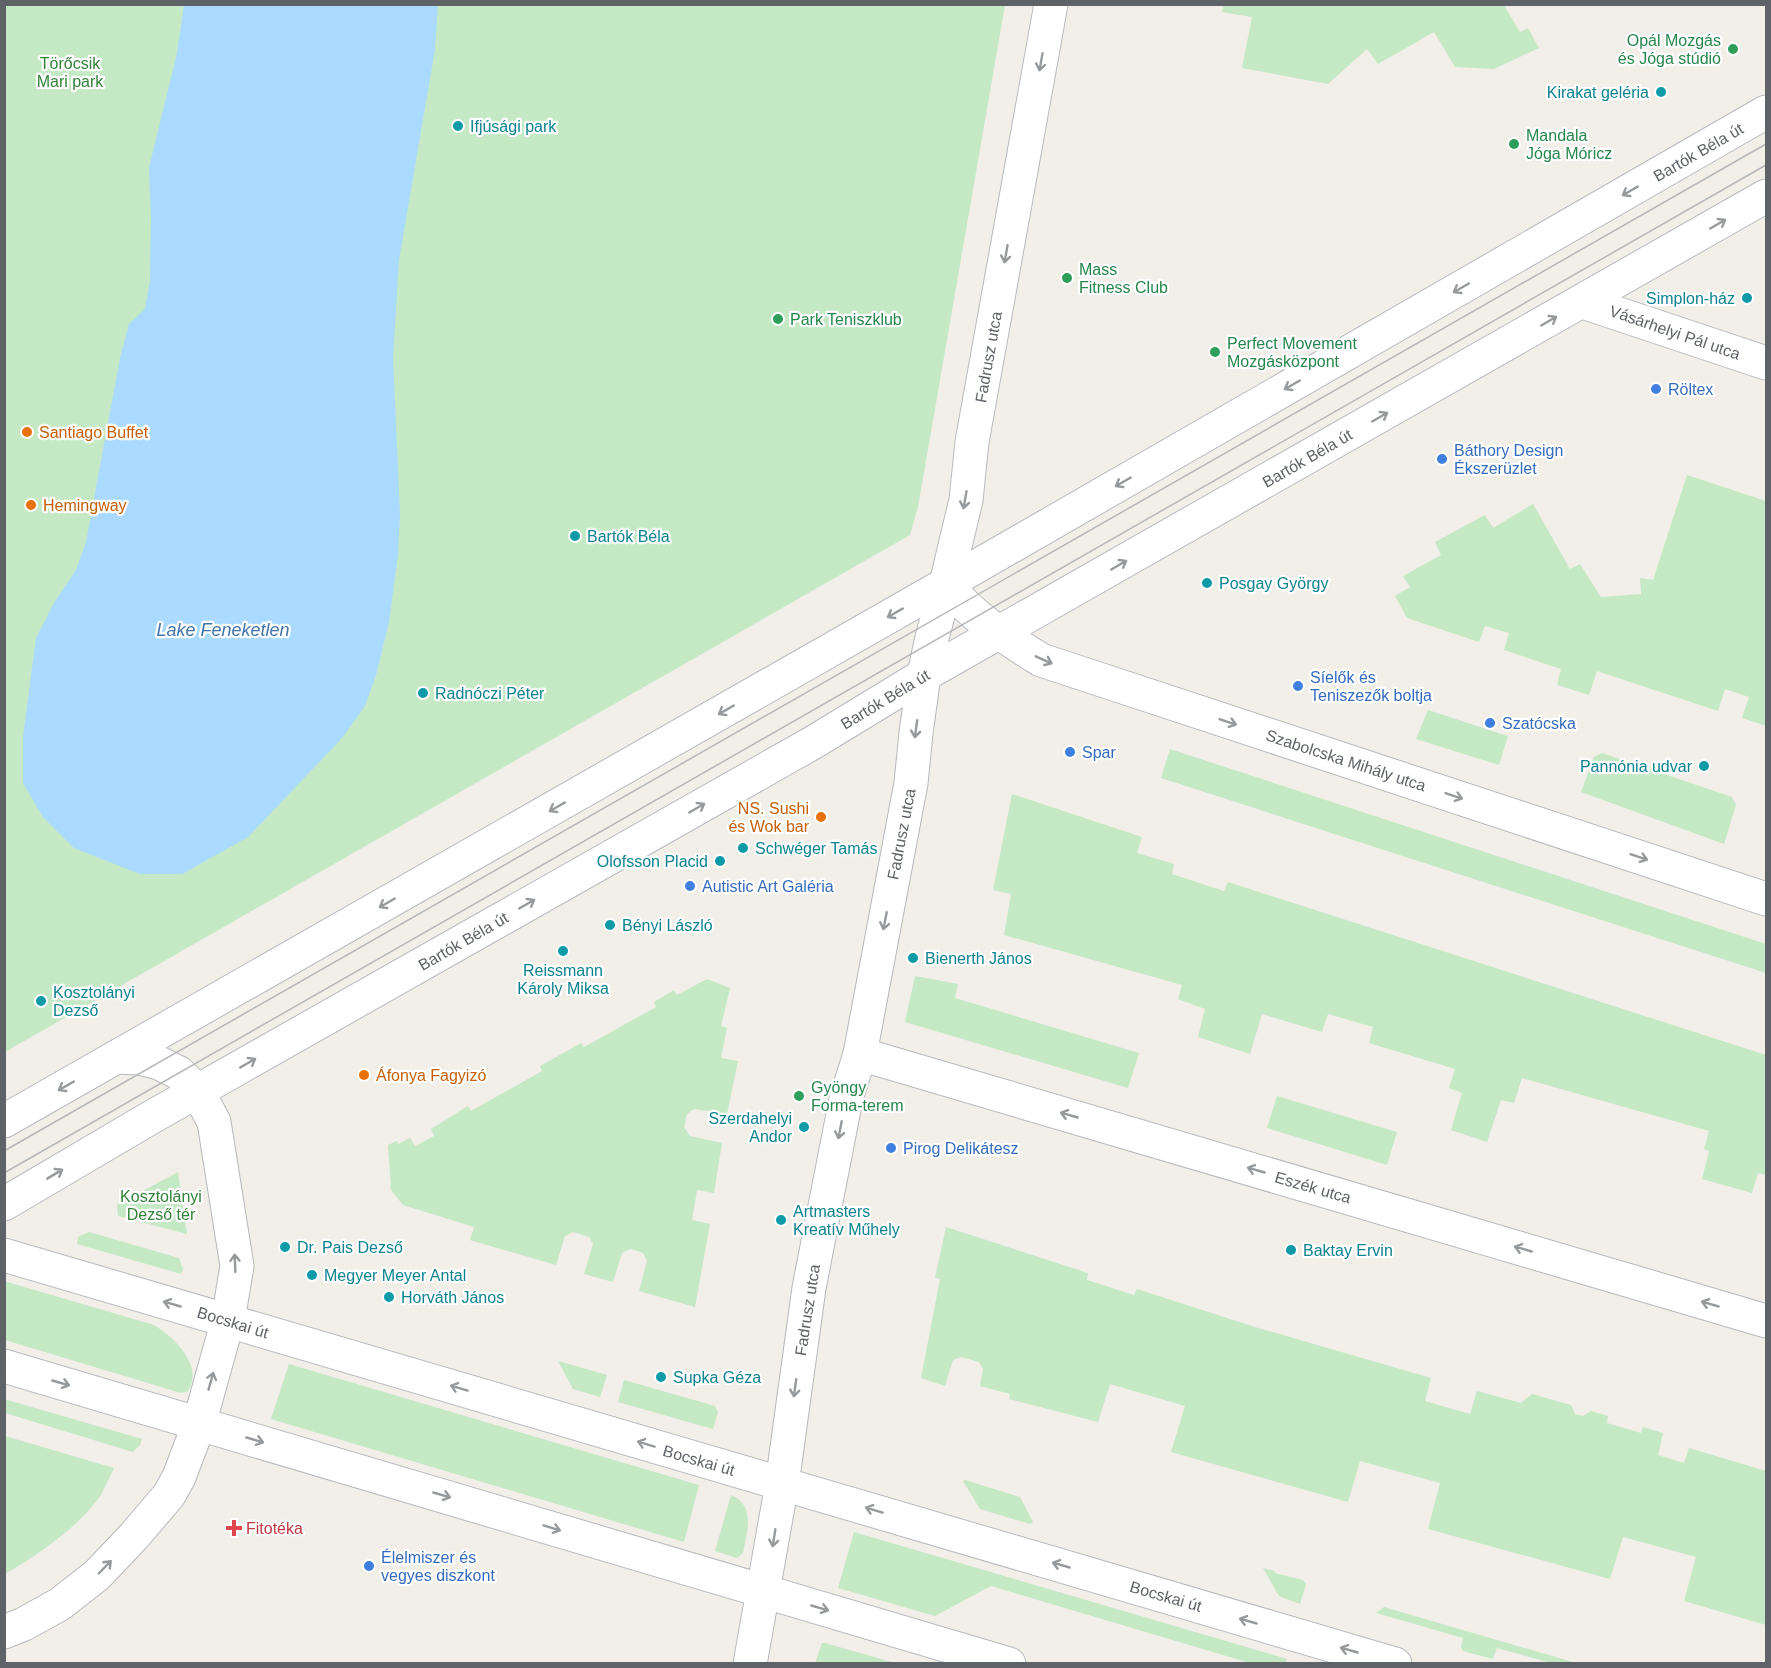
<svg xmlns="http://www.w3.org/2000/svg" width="1771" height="1668" font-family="Helvetica,sans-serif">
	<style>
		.green { fill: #c5e8c5 }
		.water { fill: #aadaff }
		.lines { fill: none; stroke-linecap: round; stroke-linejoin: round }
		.street-casing { stroke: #b5b8bc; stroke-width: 35 }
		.secondary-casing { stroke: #b6babf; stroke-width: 35 }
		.street { stroke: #fff; stroke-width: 33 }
		.secondary { stroke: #fff; stroke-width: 33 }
		.tram { stroke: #b6b7b8; stroke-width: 1.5 }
		.oneway { stroke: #979a9d }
		.leisure-dot { fill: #2e9e5b; stroke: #fff; stroke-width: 2 }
		.culture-dot { fill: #0f9aa8; stroke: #fff; stroke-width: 2 }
		.shop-dot { fill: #3f7fe0; stroke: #fff; stroke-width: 2 }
		.food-dot { fill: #e8710a; stroke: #fff; stroke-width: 2 }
		.health-dot { fill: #e0444e; stroke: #fff; stroke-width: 2 }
		.labels { text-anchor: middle; stroke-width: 4.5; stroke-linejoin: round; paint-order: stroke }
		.leisure-label { font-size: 16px; fill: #27864d; stroke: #fff; text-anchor: start }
		.park-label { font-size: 16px; fill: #348238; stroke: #fff }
		.culture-label { font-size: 16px; fill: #0d838f; stroke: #fff; text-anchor: start }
		.street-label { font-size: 16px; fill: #5f6368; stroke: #fff }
		.shop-label { font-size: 16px; fill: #366cbe; stroke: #fff; text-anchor: start }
		.food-label { font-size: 16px; fill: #c56008; stroke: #fff; text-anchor: start }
		.health-label { font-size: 16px; fill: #be3a42; stroke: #fff; text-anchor: start }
		.water-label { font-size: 18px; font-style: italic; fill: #4174aa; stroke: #fff }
	</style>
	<rect width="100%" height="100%" fill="#f1efe8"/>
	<g class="green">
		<path d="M1224,4L1504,5L1520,32L1528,28L1539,48L1494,69L1455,67L1434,32L1378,64L1367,49L1328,84L1242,68L1252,17L1222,12Z"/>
		<path d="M5,5H1005L918,507L910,535L5,1052Z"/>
		<path d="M1687,475L1766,501V726L1742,718L1749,697L1725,689L1718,711L1597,671L1589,695L1557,685L1561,669L1504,650L1509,633L1485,626L1479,642L1407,618L1395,596L1410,587L1403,576L1441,555L1435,542L1485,515L1493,528L1533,504L1570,569L1580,564L1601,597L1641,594L1640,578L1653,580Z"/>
		<path d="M1428,710L1508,736L1499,765L1416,739Z"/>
		<path d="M1170,749L1766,944V973L1161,778Z"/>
		<path d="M1602,753L1732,797L1736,805L1724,844L1581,792L1594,757Z"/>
		<path d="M1012,794L1142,837L1137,853L1174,864L1172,874L1224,891L1228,882L1766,1055V1175L1758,1173L1752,1193L1702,1179L1709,1151L1704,1149L1709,1131L1522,1078L1514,1103L1501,1100L1487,1142L1451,1130L1462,1093L1449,1088L1455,1069L1369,1043L1373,1027L1328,1014L1322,1032L1262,1014L1250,1054L1198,1037L1205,1009L1178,999L1182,985L1004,935L1011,894L993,890Z"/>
		<path d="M915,976L958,984L955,998L1139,1053L1128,1088L905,1022Z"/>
		<path d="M707,979L730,988L721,1026L727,1028L721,1058L738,1061L727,1114L694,1109L687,1114L684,1127L690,1136L722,1143L714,1193L697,1190L692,1220L710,1224L695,1307L639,1291L647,1261L643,1253L631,1249L622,1253L613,1282L584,1274L593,1244L589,1237L573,1232L565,1236L556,1265L470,1240L474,1227L403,1205L391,1190L388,1145L397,1141L398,1144L410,1138L415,1146L434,1136L431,1129L468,1106L471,1111L542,1071L540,1066L581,1043L584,1047L656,1007L654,1002L674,990L677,995Z"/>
		<path d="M1277,1096L1397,1132L1387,1165L1267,1128Z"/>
		<path d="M178,1172L187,1234L118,1216L117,1205Z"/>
		<path d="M946,1227L1088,1273L1087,1280L1134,1295L1137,1289L1255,1327L1431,1378L1425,1401L1470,1414L1477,1391L1521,1403L1532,1394L1571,1405L1575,1414L1583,1416L1591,1411L1608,1416L1607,1423L1641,1433L1643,1427L1663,1433L1658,1455L1684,1463L1689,1448L1766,1471V1625L1684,1601L1696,1557L1623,1537L1610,1579L1428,1529L1440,1483L1360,1461L1348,1502L1171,1452L1185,1406L1110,1384L1098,1422L1009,1399L1010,1394L980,1386L983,1369L979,1362L961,1357L953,1360L945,1386L921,1378L940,1279L935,1278Z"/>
		<path d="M89,1232L179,1258L183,1269L181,1274L77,1244L78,1237Z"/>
		<path d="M4,1281L154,1325C174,1337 204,1366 188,1391L181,1393L5,1340Z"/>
		<path d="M558,1361L607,1375L600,1397L573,1389Z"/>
		<path d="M289,1364L699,1485L684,1542L271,1419Z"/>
		<path d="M624,1380L715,1406L718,1412L713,1429L618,1402Z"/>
		<path d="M4,1399L142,1439L140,1445L133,1452L5,1413Z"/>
		<path d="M5,1436L114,1468C110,1476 106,1485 102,1493C82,1525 36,1556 5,1574Z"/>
		<path d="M965,1480L1020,1497L1033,1522L1030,1524L980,1509L963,1481Z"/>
		<path d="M731,1495C756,1506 747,1532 743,1553L737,1558L715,1551Z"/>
		<path d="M854,1532L1287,1659L1285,1663H1250L991,1586L935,1616L838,1588Z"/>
		<path d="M1263,1568L1275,1571V1573L1303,1580L1306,1584L1300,1604L1279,1596Z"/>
		<path d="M1384,1607L1576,1663H1551L1497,1648L1493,1659L1463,1651L1461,1647L1463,1638L1376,1613Z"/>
		<path d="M822,1643H825L895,1663H815Z"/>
	</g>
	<path class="water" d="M184,5H438L435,49L399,260L393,358L400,514L398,554L389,622L376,675L365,706L342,738L248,837L182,874H140L74,848L43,817L23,783V737L36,638L54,603L76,570L86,542L120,358L129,324L145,309L150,280L151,216L149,168L177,53Z"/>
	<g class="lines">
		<defs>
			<g id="street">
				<path d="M1583,302L1766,363"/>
				<path d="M946,584C972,617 1006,638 1041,660L1766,899"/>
				<path d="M860,1054L1766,1321"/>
				<path d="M4,1632L24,1624L60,1604L97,1575L134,1536L169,1495L179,1477L199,1424L228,1320L237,1266L214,1122L198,1092L179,1073L159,1063L139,1058L117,1057"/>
				<path d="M750,1664L782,1484L809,1288L846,1099L860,1054L911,783L916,733L924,675L931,642L946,584"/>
			</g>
			<g id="secondary">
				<path d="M946,584L966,500L972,442L1051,4"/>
				<path d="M4,1121L946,584L1766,112"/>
				<path d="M4,1204L150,1118L814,742L924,675L1766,196"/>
				<path d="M4,1255L1395,1664"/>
				<path d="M4,1366L1009,1664"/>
			</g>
		</defs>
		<use href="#street" class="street-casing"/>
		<use href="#secondary" class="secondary-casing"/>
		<use href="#street" class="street"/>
		<use href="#secondary" class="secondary"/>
		<g class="tram">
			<path d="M4,1151L1766,144"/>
			<path d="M4,1173L1766,165"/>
		</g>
	</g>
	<defs><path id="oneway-shaft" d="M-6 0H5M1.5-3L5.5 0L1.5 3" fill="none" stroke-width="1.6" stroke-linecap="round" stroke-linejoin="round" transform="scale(1.5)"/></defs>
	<g class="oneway">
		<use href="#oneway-shaft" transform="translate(1041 62) rotate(100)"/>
		<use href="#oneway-shaft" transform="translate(1630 191) rotate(150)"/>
		<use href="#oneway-shaft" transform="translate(1718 224) rotate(-30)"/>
		<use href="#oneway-shaft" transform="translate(1006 254) rotate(100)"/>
		<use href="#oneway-shaft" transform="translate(1461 288) rotate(150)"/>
		<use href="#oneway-shaft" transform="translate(1549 321) rotate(-30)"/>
		<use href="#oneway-shaft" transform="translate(1292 385) rotate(150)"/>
		<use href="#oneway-shaft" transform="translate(1380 417) rotate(-30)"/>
		<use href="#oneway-shaft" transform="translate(1123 482) rotate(150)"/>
		<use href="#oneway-shaft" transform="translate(965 500) rotate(100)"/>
		<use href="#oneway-shaft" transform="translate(1119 565) rotate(-30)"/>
		<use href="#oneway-shaft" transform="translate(895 613) rotate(150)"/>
		<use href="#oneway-shaft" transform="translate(1044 660) rotate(24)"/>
		<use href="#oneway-shaft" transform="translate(726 710) rotate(150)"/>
		<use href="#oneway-shaft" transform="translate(1228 722) rotate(18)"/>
		<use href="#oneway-shaft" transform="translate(916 729) rotate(98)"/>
		<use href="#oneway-shaft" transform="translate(1454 796) rotate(18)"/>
		<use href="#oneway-shaft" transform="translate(557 807) rotate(150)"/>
		<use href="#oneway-shaft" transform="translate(697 808) rotate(-30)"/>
		<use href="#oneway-shaft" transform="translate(1639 857) rotate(18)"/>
		<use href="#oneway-shaft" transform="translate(387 903) rotate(150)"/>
		<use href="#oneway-shaft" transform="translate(527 904) rotate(-30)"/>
		<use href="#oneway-shaft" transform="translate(885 921) rotate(101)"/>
		<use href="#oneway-shaft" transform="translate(248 1063) rotate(-30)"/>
		<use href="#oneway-shaft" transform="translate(66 1086) rotate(150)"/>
		<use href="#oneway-shaft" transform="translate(1069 1115) rotate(-164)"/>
		<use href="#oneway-shaft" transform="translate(840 1130) rotate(101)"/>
		<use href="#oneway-shaft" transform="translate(1256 1170) rotate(-164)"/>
		<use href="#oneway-shaft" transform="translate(55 1174) rotate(-31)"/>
		<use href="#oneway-shaft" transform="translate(1523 1249) rotate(-164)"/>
		<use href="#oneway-shaft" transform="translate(235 1263) rotate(-92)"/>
		<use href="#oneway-shaft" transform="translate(172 1304) rotate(-164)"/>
		<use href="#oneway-shaft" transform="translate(1710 1304) rotate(-164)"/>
		<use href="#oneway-shaft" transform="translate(211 1381) rotate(-74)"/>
		<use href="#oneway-shaft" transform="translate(61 1383) rotate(16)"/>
		<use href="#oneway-shaft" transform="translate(459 1388) rotate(-163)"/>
		<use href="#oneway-shaft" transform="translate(795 1388) rotate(98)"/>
		<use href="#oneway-shaft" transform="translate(255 1440) rotate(16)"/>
		<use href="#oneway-shaft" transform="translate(646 1444) rotate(-163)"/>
		<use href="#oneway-shaft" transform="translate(442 1495) rotate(16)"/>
		<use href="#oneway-shaft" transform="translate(874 1510) rotate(-163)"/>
		<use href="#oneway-shaft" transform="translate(552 1528) rotate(17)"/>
		<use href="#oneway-shaft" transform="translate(774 1538) rotate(99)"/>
		<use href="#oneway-shaft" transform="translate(1061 1565) rotate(-164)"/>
		<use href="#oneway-shaft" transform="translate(105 1567) rotate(-46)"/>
		<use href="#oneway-shaft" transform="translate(820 1608) rotate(16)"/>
		<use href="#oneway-shaft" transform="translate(1248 1621) rotate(-164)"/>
		<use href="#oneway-shaft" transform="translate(1349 1650) rotate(-164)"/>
	</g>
	<g class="leisure-dot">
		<circle cx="1733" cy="49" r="6"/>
		<circle cx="1514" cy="144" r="6"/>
		<circle cx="1067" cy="278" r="6"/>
		<circle cx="778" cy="319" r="6"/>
		<circle cx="1215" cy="352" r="6"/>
		<circle cx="799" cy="1096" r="6"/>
	</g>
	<g class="culture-dot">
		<circle cx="1661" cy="92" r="6"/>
		<circle cx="458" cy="126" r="6"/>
		<circle cx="1747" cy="298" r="6"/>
		<circle cx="575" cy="536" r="6"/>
		<circle cx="1207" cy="583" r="6"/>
		<circle cx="423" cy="693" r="6"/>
		<circle cx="1704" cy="766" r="6"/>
		<circle cx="743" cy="848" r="6"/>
		<circle cx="720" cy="861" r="6"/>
		<circle cx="610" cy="925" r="6"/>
		<circle cx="563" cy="951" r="6"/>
		<circle cx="913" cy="958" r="6"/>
		<circle cx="41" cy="1001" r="6"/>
		<circle cx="804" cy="1127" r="6"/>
		<circle cx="781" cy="1220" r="6"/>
		<circle cx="285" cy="1247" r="6"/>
		<circle cx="1291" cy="1250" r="6"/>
		<circle cx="312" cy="1275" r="6"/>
		<circle cx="389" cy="1297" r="6"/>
		<circle cx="661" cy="1377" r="6"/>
	</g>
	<g class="shop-dot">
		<circle cx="1656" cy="389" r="6"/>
		<circle cx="1442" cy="459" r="6"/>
		<circle cx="1298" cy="686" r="6"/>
		<circle cx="1490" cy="723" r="6"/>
		<circle cx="1070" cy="752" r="6"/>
		<circle cx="690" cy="886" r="6"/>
		<circle cx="891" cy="1148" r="6"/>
		<circle cx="369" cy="1566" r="6"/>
	</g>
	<g class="food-dot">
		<circle cx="27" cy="432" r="6"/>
		<circle cx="31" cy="505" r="6"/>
		<circle cx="821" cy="817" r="6"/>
		<circle cx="364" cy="1075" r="6"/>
	</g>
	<path class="health-dot" d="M231 1519h6v6h6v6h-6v6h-6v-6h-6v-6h6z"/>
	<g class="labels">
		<g class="leisure-label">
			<text x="1721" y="46" text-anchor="end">Opál Mozgás<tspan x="1721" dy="18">és Jóga stúdió</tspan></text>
			<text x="1526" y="141">Mandala<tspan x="1526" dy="18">Jóga Móricz</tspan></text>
			<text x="1079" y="275">Mass<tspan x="1079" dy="18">Fitness Club</tspan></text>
			<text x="790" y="325">Park Teniszklub</text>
			<text x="1227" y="349">Perfect Movement<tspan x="1227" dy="18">Mozgásközpont</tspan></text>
			<text x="811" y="1093">Gyöngy<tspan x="811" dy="18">Forma-terem</tspan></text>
		</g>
		<g class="park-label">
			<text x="70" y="69">Törőcsik<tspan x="70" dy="18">Mari park</tspan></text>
			<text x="161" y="1202">Kosztolányi<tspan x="161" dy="18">Dezső tér</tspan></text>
		</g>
		<g class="culture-label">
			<text x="1649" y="98" text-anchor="end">Kirakat geléria</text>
			<text x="470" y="132">Ifjúsági park</text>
			<text x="1735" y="304" text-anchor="end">Simplon-ház</text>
			<text x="587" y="542">Bartók Béla</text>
			<text x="1219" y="589">Posgay György</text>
			<text x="435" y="699">Radnóczi Péter</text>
			<text x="1692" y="772" text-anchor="end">Pannónia udvar</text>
			<text x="755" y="854">Schwéger Tamás</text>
			<text x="708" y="867" text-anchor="end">Olofsson Placid</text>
			<text x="622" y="931">Bényi László</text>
			<text x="925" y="964">Bienerth János</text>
			<text x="563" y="976" text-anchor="middle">Reissmann<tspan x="563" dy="18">Károly Miksa</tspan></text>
			<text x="53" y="998">Kosztolányi<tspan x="53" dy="18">Dezső</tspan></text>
			<text x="792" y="1124" text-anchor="end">Szerdahelyi<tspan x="792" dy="18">Andor</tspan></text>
			<text x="793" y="1217">Artmasters<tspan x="793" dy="18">Kreatív Műhely</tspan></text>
			<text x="297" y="1253">Dr. Pais Dezső</text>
			<text x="1303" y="1256">Baktay Ervin</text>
			<text x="324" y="1281">Megyer Meyer Antal</text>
			<text x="401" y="1303">Horváth János</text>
			<text x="673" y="1383">Supka Géza</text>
		</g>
		<g class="street-label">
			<text transform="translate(1698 152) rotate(-30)" y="6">Bartók Béla út</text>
			<text transform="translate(1675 332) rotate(19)" y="6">Vásárhelyi Pál utca</text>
			<text transform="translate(988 357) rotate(-80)" y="6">Fadrusz utca</text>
			<text transform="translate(1307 458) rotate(-30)" y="6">Bartók Béla út</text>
			<text transform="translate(885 699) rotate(-31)" y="6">Bartók Béla út</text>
			<text transform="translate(1346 760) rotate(18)" y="6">Szabolcska Mihály utca</text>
			<text transform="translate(901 834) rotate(-79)" y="6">Fadrusz utca</text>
			<text transform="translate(463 941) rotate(-30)" y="6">Bartók Béla út</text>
			<text transform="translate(1313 1187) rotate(16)" y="6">Eszék utca</text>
			<text transform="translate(807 1310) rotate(-81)" y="6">Fadrusz utca</text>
			<text transform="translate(233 1322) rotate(17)" y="6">Bocskai út</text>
			<text transform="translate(699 1460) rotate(16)" y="6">Bocskai út</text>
			<text transform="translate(1166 1596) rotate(16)" y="6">Bocskai út</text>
		</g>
		<g class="shop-label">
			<text x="1668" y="395">Röltex</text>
			<text x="1454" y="456">Báthory Design<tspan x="1454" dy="18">Ékszerüzlet</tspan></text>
			<text x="1310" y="683">Síelők és<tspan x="1310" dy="18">Teniszezők boltja</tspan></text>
			<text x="1502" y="729">Szatócska</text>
			<text x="1082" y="758">Spar</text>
			<text x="702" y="892">Autistic Art Galéria</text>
			<text x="903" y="1154">Pirog Delikátesz</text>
			<text x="381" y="1563">Élelmiszer és<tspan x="381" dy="18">vegyes diszkont</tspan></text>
		</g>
		<g class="food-label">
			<text x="39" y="438">Santiago Buffet</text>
			<text x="43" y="511">Hemingway</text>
			<text x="809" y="814" text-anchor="end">NS. Sushi<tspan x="809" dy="18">és Wok bar</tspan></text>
			<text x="376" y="1081">Áfonya Fagyizó</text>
		</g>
		<g class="health-label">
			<text x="246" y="1534">Fitotéka</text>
		</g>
		<g class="water-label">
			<text x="223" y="636">Lake Feneketlen</text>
		</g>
	</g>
	<rect width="1771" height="1668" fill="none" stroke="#5f6368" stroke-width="12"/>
</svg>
